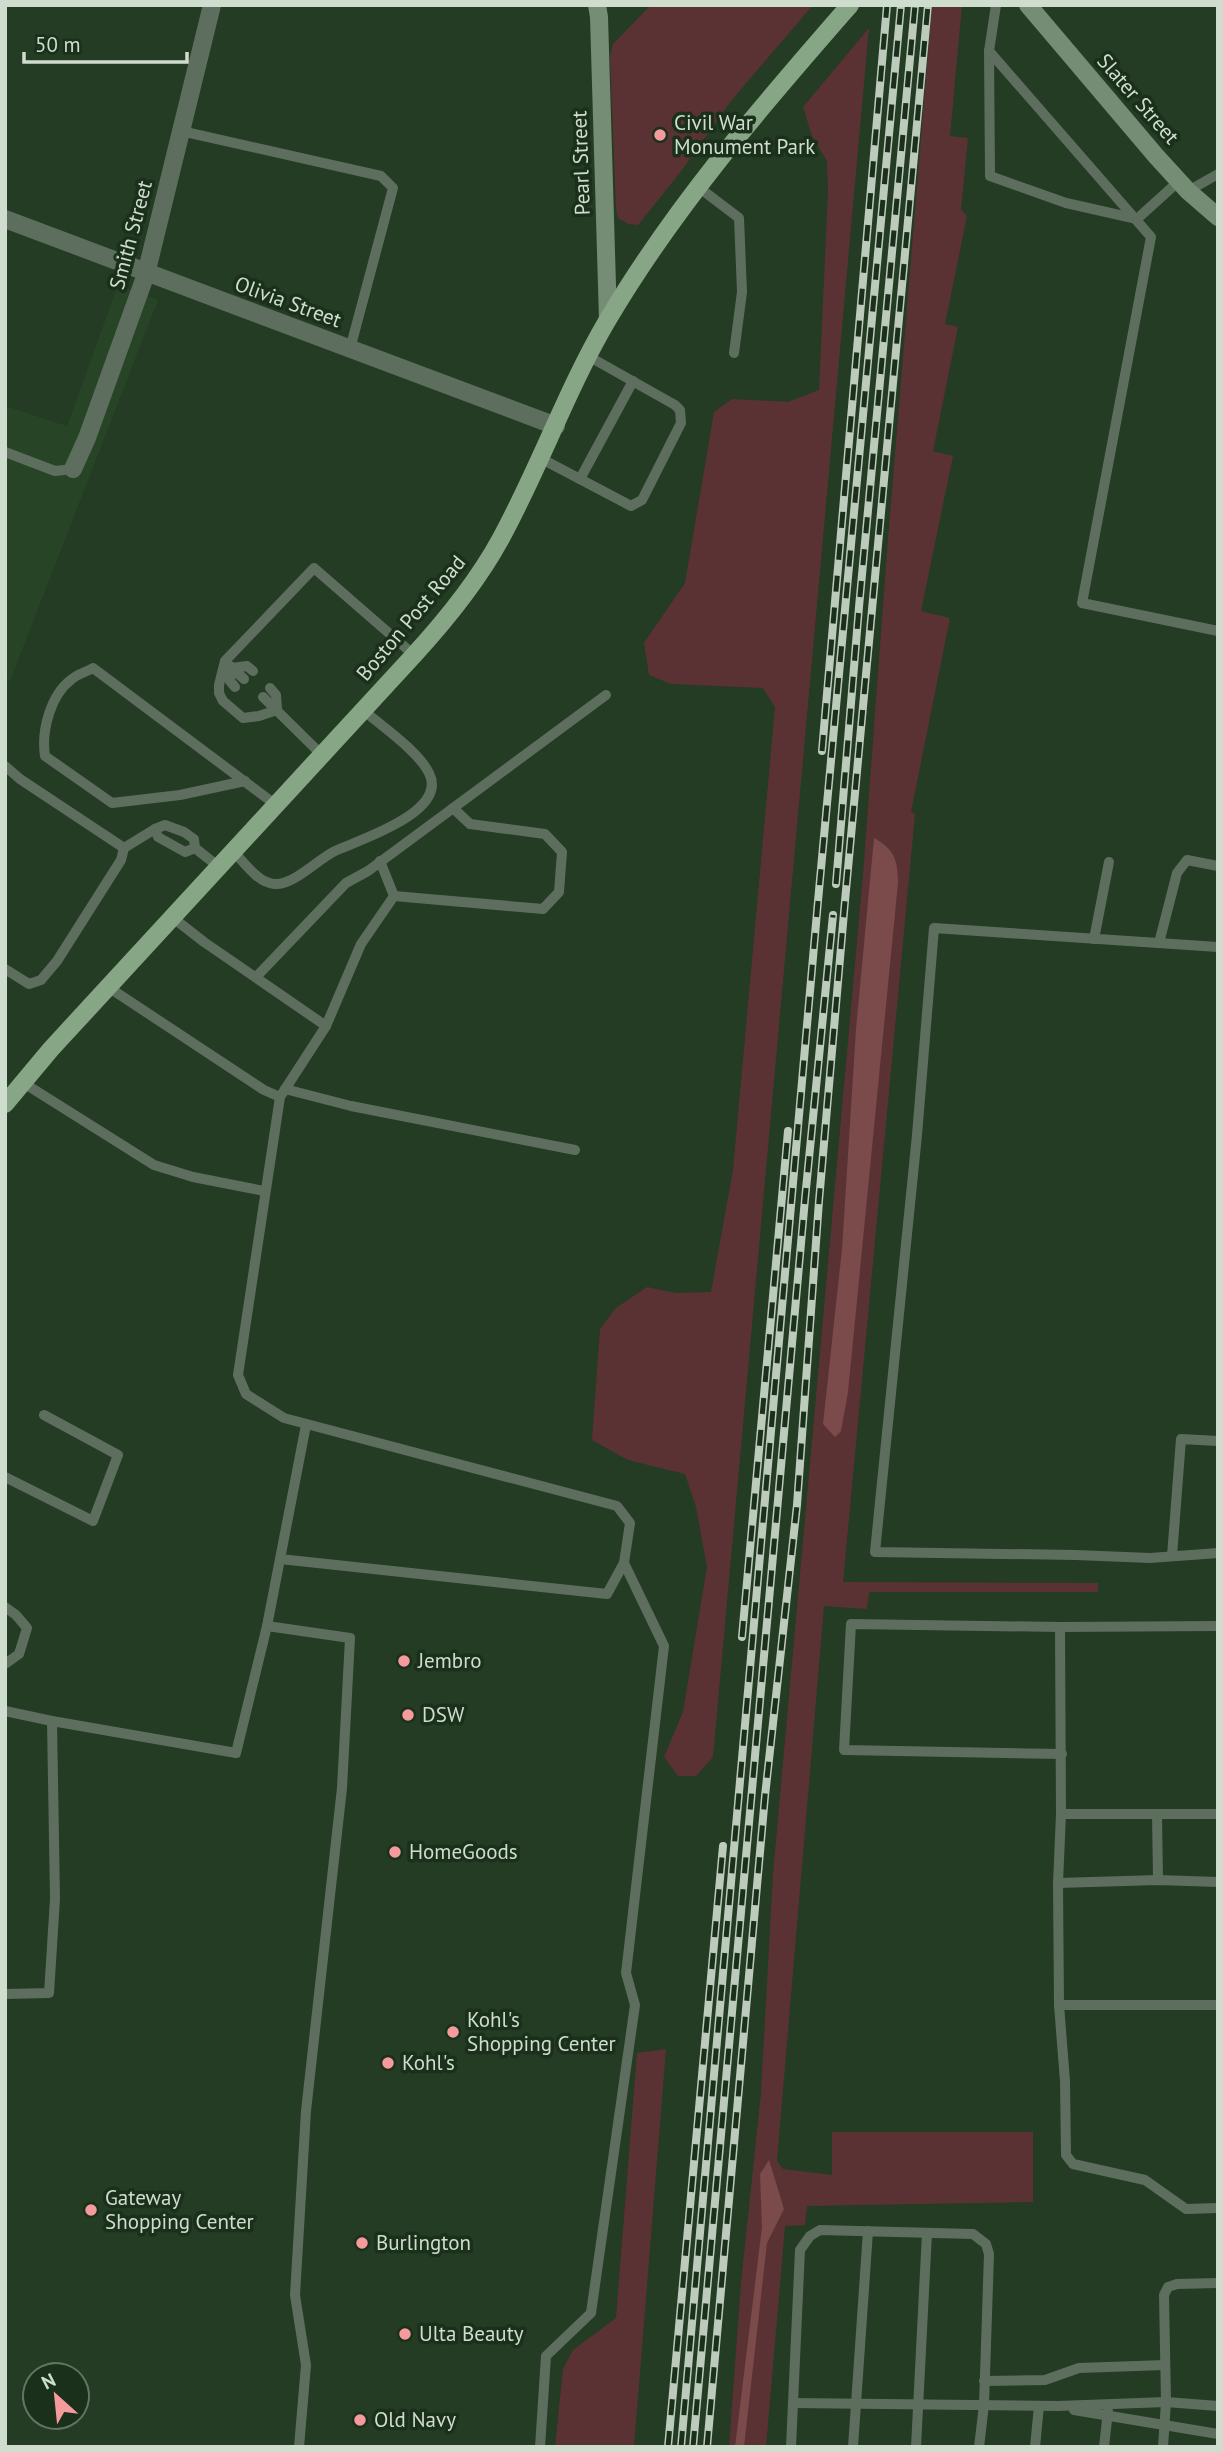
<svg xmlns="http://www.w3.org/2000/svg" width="1223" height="2452" font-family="'PT Sans',sans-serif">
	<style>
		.built { fill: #274427 }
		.green { fill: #5b3234 }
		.forest { fill: #7b4a4b }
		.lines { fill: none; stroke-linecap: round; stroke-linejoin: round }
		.lane { stroke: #5e6e5e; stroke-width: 10 }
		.street { stroke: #5e6e5e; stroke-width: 18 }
		.secondary { stroke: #758d75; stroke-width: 18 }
		.primary { stroke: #87a686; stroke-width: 18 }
		.rail-casing { stroke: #bccbbc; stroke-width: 8 }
		.rail { stroke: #1a301a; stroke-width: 5; stroke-dasharray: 16; stroke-linecap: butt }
		.poi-dot { fill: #f59b9d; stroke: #1a301a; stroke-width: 2.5 }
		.labels { text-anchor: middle; stroke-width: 7; stroke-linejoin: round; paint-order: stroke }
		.street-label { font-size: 21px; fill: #cfddcf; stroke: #1a301a }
		.poi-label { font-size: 21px; fill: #cfddcf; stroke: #1a301a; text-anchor: start }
	</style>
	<rect width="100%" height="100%" fill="#243b24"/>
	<path class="built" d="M118,285L158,300L10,681L5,677V406L67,426Z"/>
	<g class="green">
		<path d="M651,5H813L731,101L682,170L638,225L628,224L618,218L616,208L610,56L613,44Z"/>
		<path d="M932,5H962L950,136L968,138L961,209L967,216L945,324L958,327L933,451L953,456L921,611L950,618L911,812L915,814L843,1582L1098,1583V1592H869L867,1609L824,1606L777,2161L783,2169L832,2175V2132H1033V2202L807,2206L805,2225L785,2226L766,2447H729L741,2283L761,2093L773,1874L863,875L888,539Z"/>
		<path d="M869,28L713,1757L696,1776H678L664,1757L683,1712L707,1567L696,1507L685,1474L628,1460L592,1440L600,1329L616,1308L647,1287L676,1293L711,1292L733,1170L775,707L763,688L671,684L649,675L644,643L685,583L714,412L732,399L788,402L819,390L828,192L827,161L812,136L803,107Z"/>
		<path d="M666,2049L634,2447H555L563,2369L573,2350L616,2318L637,2053Z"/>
	</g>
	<g class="forest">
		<path d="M874,838C894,849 898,860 898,883L848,1392L841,1431L835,1437L823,1424L842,1249L856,1029Z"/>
		<path d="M769,2160L784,2209L767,2243L744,2447H735L762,2227L760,2174Z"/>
	</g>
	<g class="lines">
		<g class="lane">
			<path d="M996,5L989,51L990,176L1066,203L1137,219L1179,181"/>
			<path d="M989,51L1151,237L1082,603L1218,631"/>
			<path d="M181,131L381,176L393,188L350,349"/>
			<path d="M697,186L739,218L742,292L734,353"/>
			<path d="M1188,191L1218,174"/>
			<path d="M5,452L55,471L73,469"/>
			<path d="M540,458L631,506L642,500L681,423L680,410L675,405L588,356"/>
			<path d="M580,479L633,381"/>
			<path d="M230,666L244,679"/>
			<path d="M235,687L230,681L232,668L247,666L253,671"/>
			<path d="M270,688L276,695L277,710"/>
			<path d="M263,697L322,755"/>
			<path d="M277,710L259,716L243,718L223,701L219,693V685L225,661L314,568L414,655"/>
			<path d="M5,766L20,779L124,848"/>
			<path d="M245,781L180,795L112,803L45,756C41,730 51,694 72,679C78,674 86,672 93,668L276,805"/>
			<path d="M195,848L185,852L158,837L155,829L165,825L184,832L194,839L195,848L219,867"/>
			<path d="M233,851C244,862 258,883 274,884C293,886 318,859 335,851C359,840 449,812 429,773C418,751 383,727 363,710"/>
			<path d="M380,861L394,896"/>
			<path d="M394,896L543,909L559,892L562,852L545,834L470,824L453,808"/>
			<path d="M172,917L204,942L326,1026"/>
			<path d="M1094,939L1109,862"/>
			<path d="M1159,943L1177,873L1187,860L1218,866"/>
			<path d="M1218,947L934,928L917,1135L875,1552L1076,1555L1150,1558L1218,1553"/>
			<path d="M5,969L29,984L41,980L57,961L121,860L124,848L155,829"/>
			<path d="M257,976L346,883L368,871L606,695"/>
			<path d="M108,987L264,1090L280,1097L238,1375L246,1394L284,1418L617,1506L630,1523L624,1563L607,1594L280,1559L267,1626"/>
			<path d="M22,1082L154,1165L193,1177L264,1191"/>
			<path d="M285,1089L351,1106L575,1150"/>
			<path d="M282,1094L326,1026L361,944L394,896"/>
			<path d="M5,1477L93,1521L118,1455L44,1415"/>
			<path d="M1172,1556L1181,1439L1218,1441"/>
			<path d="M280,1559L306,1425"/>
			<path d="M5,1607L16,1615L27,1628L19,1654L5,1664"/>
			<path d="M1060,1627L1061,1814L1058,1883L1059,2005L1065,2081L1066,2155L1073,2164L1145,2180L1186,2209L1218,2208"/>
			<path d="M5,1711L52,1721"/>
			<path d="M1062,1754L844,1750L851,1624L1060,1627L1218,1626"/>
			<path d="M1061,1814H1218"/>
			<path d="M1157,1814L1158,1880"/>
			<path d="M1058,1883L1158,1880L1218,1882"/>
			<path d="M5,1994L49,1993L55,1899L52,1721L236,1753L267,1626L350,1638L342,1788L306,2111L295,2295L306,2365L299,2447"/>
			<path d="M1059,2005H1218"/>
			<path d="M984,2381L1045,2380L1079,2368L1165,2365"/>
			<path d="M793,2403L1058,2406L1166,2402L1218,2406"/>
			<path d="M1074,2410L1218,2434"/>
			<path d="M540,2447L546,2356L591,2313L635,2005L626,1973L664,1646L624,1563"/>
			<path d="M791,2447L800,2250L810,2236L820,2230L973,2234L986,2244L989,2254L984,2405L979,2447"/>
			<path d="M853,2447L868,2231"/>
			<path d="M916,2447L927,2233"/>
			<path d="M1035,2447L1039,2406"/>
			<path d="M1104,2447L1108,2411"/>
			<path d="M1163,2447L1166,2402L1164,2295L1168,2287L1177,2284L1218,2283"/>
		</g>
		<g class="street">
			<path d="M5,219L556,426"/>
			<path d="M73,469L87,438L146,274L212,5"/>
		</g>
		<g class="secondary">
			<path d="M597,5L599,17L608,319"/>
			<path d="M1028,5L1156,156L1188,191L1218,217"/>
		</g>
		<path class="primary" d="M5,1104L51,1049L414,655C446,620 477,582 500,540C539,469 566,391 607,321C676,204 762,106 850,5"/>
		<defs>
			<g id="rail">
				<path d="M822,751L887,5"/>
				<path d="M836,884L859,607L915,5"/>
				<path d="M742,1637L788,1131"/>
				<path d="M668,2447L723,1846"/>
				<path d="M681,2447L818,901L901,5"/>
				<path d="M693,2447L805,1199L833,915"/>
				<path d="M707,2447L765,1796L797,1505L819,1201L845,901L928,5"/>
			</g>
		</defs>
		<use href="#rail" class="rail-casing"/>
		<use href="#rail" class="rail"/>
	</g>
	<g class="poi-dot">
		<circle cx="660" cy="135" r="7"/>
		<circle cx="404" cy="1661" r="7"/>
		<circle cx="408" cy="1715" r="7"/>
		<circle cx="395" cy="1852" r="7"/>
		<circle cx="453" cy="2032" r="7"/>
		<circle cx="388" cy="2063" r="7"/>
		<circle cx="91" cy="2210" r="7"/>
		<circle cx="362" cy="2243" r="7"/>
		<circle cx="405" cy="2334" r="7"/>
		<circle cx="360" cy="2420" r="7"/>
	</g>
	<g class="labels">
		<g class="street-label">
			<text transform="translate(1138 99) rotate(49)" y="7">Slater Street</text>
			<text transform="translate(581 163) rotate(-92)" y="7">Pearl Street</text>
			<text transform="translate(131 235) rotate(-75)" y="7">Smith Street</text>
			<text transform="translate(288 302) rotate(20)" y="7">Olivia Street</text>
			<text transform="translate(411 618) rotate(-50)" y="7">Boston Post Road</text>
		</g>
		<g class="poi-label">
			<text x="674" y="130">Civil War<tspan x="674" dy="24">Monument Park</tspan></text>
			<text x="418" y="1668">Jembro</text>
			<text x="422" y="1722">DSW</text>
			<text x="409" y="1859">HomeGoods</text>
			<text x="467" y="2027">Kohl's<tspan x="467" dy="24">Shopping Center</tspan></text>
			<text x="402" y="2070">Kohl's</text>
			<text x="105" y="2205">Gateway<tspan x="105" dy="24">Shopping Center</tspan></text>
			<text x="376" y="2250">Burlington</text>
			<text x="419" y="2341">Ulta Beauty</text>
			<text x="374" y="2427">Old Navy</text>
		</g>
	</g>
	<rect width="1223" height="2452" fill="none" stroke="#cfddcf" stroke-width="14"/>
	<g transform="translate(56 2396) rotate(333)"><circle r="33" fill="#1a301a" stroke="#627562" stroke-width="2"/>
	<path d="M0-5L12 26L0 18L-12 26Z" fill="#f59b9d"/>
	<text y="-10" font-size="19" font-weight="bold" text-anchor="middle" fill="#cfddcf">N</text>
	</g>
	<path d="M24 52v10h163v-10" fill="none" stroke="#cfddcf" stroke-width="3.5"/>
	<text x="35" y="52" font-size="21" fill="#cfddcf" stroke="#1a301a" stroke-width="5" paint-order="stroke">50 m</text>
</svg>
